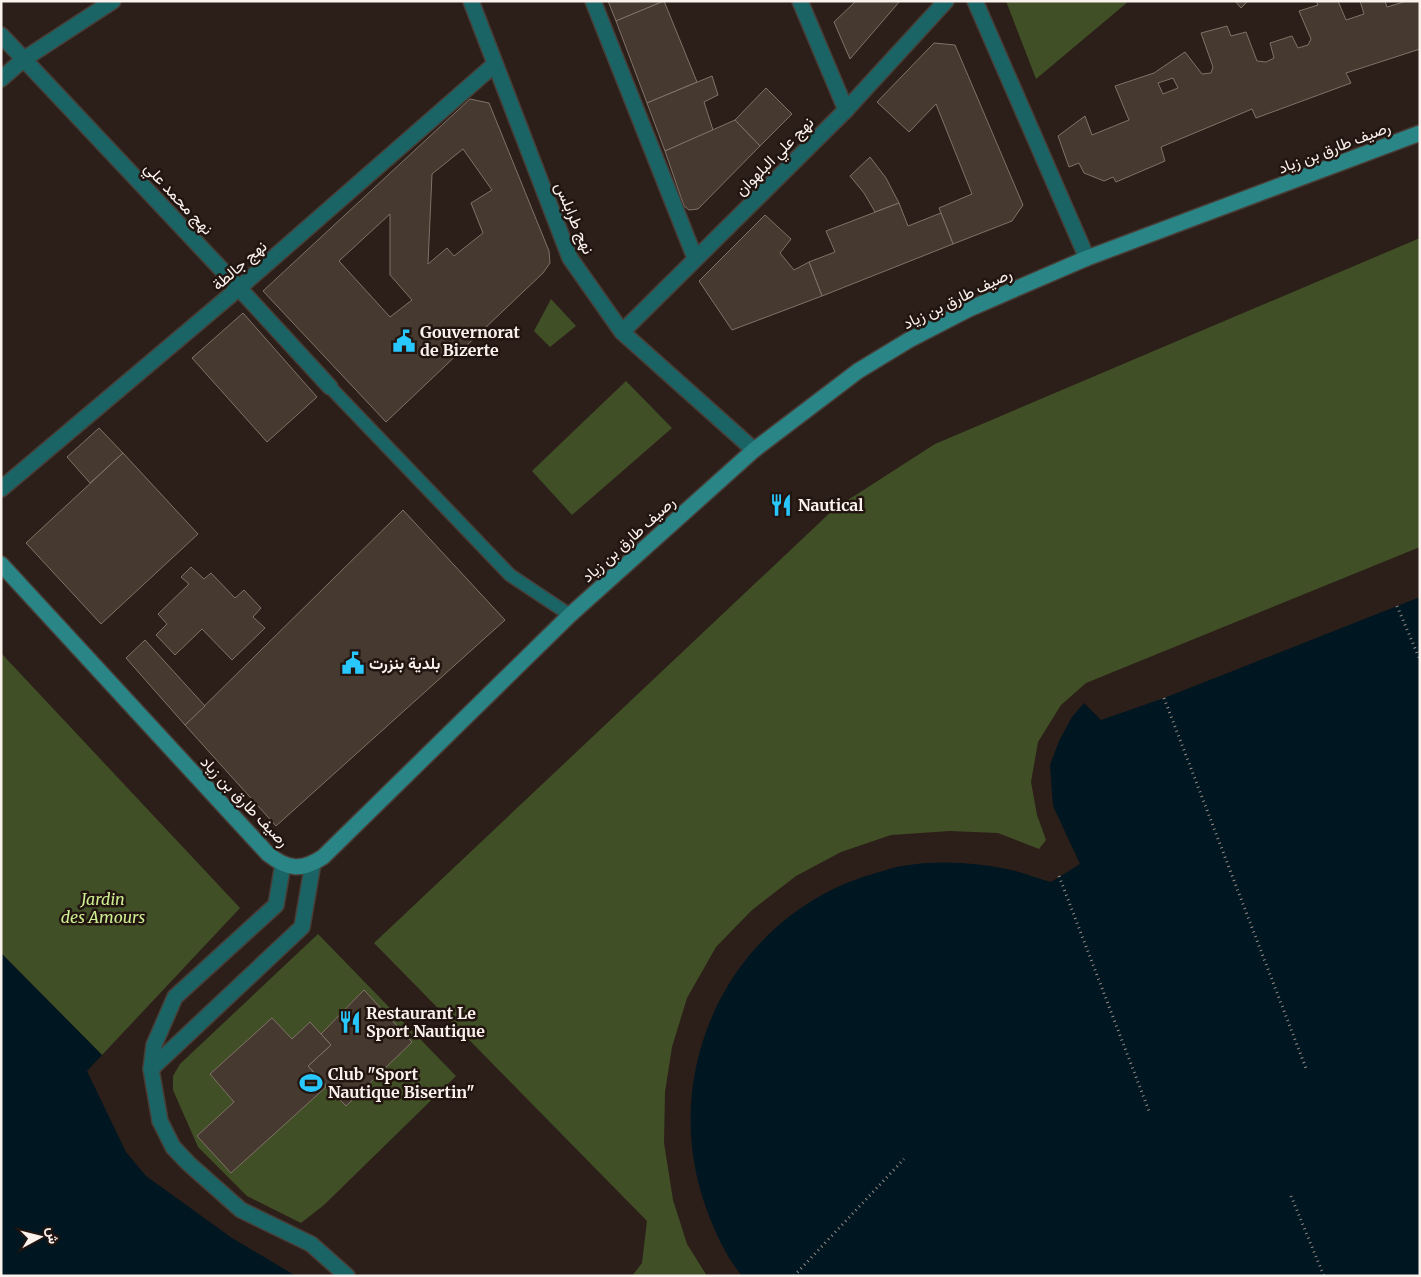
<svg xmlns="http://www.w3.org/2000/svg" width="1421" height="1277" font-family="Merriweather,Vazirmatn,serif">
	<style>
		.green { fill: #414f26 }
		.water { fill: #001620 }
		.building { fill: #463930; stroke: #807268; fill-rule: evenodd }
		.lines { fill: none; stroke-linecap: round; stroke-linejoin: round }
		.lane-casing { stroke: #493d37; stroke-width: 15 }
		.street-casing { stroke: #493d37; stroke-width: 18 }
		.secondary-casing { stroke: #493d37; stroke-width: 18 }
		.path { stroke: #958b86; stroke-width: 3; stroke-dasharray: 1 4; stroke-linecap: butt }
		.lane { stroke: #1b6465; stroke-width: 12 }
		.street { stroke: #1b6465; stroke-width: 15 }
		.secondary { stroke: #2a8587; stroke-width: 15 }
		.labels { text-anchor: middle; stroke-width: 5; stroke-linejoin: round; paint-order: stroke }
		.street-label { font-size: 16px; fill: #fbf2ee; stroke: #221510 }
		.poi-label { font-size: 16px; font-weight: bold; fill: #fbf2ee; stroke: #221510; text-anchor: start }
		.park-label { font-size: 16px; font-style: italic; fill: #ceef91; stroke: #221510 }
	</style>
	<rect width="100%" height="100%" fill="#2c1f19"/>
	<g class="green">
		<path d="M1006,1H1129L1036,79Z"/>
		<path d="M1420,238V547L1086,683L1061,705L1038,742L1031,782L1037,815L1046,840L1039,849L998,833L950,831L891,835L841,852L796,876L752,910L716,947L687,998L672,1047L665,1092L664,1143L673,1200L687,1244L707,1276H632L642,1263L647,1221L374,943L834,509L935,444Z"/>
		<path d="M551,299L576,326L550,347L534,331Z"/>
		<path d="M626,381L672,428L572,515L532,471Z"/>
		<path d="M1,653L240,908L102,1055L1,953Z"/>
		<path d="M318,934L456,1076L324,1205L301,1223L247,1196L198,1147L173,1090V1076L180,1064Z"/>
	</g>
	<g class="water">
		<path d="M1420,597V1276H742C724,1254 712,1226 703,1199C659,1061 736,912 876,873C884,871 893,867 902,866C936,860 973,862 1007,869C1022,872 1036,878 1051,882L1080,864L1053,806L1050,765L1059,741L1072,717L1084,703L1101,720L1164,698Z"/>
		<path d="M1,953L102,1055L87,1071L126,1152L146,1176L232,1238L296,1276H1Z"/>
	</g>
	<g class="building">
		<path d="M608,1H664L616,21Z"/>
		<path d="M664,1L697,82L647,103L616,21Z"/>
		<path d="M856,1H900L850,59L834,22Z"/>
		<path d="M1235,1H1248L1241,8Z"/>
		<path d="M1316,1H1338L1346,20L1364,14L1360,1H1385L1387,7L1407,1H1420V49L1346,73L1351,83L1256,118L1252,109L1161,147L1165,161L1116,182L1113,177L1104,181L1084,173L1079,163L1069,167L1058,136L1085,116L1092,135L1129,120L1115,86L1154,73L1185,52L1202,74L1211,73L1213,67L1201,33L1227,26L1231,36L1246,32L1257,61L1266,62L1274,58L1270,43L1292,36L1298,48L1308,45L1311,39L1299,11L1318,5ZM1173,78L1178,88L1163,94L1158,83Z"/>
		<path d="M934,43L955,45L1023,205L1012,221L953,244L939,208L972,194L936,104L909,132L877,102Z"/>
		<path d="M712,76L718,95L704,102L713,130L665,151L647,103Z"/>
		<path d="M766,88L792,114L760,146L735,120Z"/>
		<path d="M470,99L489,103L549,251L550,263L543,273L386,422L263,291ZM463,149L492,190L471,203L483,233L454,256L447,248L428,264L432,174ZM390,214V275L412,300L390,317L339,261Z"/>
		<path d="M735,120L760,146L698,209L689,210L684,206L665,151Z"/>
		<path d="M870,157L886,178L899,203L875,212L864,193L850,176Z"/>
		<path d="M899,203L908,226L941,213L953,244L822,296L809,262L835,252L826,231Z"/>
		<path d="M765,215L791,239L780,253L794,270L809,262L822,296L732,330L699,281Z"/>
		<path d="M243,313L317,397L267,442L192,358Z"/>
		<path d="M99,428L123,453L90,483L67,457Z"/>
		<path d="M123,453L198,534L101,624L26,543Z"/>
		<path d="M403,510L505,620L276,826L185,725Z"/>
		<path d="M191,567L204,579L211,573L235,598L244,590L261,608L253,617L265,628L232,660L202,629L175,655L156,635L167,624L158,614L189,584L181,577Z"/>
		<path d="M145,640L205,706L185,725L126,658Z"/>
		<path d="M364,990L412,1042L346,1106L308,1066L331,1045L321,1034Z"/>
		<path d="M272,1018L292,1039L310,1022L331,1045L308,1066L326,1087L231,1173L197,1136L234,1102L210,1074Z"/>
	</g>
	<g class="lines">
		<defs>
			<path id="lane" d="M330,387L510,575L570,615"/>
			<g id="street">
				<path d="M471,1L570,258L622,332L754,450"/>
				<path d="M593,1L695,258"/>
				<path d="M800,1L846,110"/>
				<path d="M975,1L1087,258"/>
				<path d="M1,35L239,288L330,387"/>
				<path d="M1,79L24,59L113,1"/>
				<path d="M622,332L846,110L946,1"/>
				<path d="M1,489L239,288L495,64"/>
				<path d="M283,864L276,905L175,997L154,1045L151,1069L160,1121L173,1147L188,1163L241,1210L311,1244L347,1276"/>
				<path d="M151,1069L302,927L313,863"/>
			</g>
			<path id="secondary" d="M1,564L268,854C288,870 302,871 323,857L570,615L754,450L858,371L909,340L969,309L1087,258L1420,133"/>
		</defs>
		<use href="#lane" class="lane-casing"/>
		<use href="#street" class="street-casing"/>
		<use href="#secondary" class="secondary-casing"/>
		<g class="path">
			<path d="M1397,606L1420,660"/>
			<path d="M1164,698L1307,1071"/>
			<path d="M1059,876L1149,1111"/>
			<path d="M1291,1196L1324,1276"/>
			<path d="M794,1276L904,1159"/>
		</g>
		<use href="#lane" class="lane"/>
		<use href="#street" class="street"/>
		<use href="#secondary" class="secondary"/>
	</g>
	<defs>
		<symbol id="civic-bare" viewBox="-9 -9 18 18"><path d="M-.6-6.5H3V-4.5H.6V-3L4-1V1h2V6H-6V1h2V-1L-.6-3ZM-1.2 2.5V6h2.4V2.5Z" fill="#28c8ff" stroke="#221510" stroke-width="2.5" paint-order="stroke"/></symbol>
		<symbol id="restaurant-bare" viewBox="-9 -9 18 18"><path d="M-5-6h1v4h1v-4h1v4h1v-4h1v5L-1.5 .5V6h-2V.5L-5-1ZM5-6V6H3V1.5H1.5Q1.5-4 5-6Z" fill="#28c8ff" stroke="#221510" stroke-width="2.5" paint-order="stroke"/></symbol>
		<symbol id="stadium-bare" viewBox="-9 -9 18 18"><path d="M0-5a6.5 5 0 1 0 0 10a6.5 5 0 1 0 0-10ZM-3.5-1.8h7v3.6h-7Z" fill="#28c8ff" stroke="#221510" stroke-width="2.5" paint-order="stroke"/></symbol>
	</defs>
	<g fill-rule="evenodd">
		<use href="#civic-bare" x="388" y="325" width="32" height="32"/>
		<use href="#restaurant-bare" x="765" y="489" width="32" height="32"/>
		<use href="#civic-bare" x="337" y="647" width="32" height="32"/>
		<use href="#restaurant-bare" x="334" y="1006" width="32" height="32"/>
		<use href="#stadium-bare" x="295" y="1067" width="32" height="32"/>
	</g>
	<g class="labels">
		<g class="street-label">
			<text transform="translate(1334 147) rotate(-21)" y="6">رصيف طارق بن زياد</text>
			<text transform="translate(774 156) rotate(-45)" y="6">نهج علي البلهوان</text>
			<text transform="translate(179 198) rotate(47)" y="6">نهج محمد علي</text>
			<text transform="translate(575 218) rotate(67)" y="6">نهج طرابلس</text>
			<text transform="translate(239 265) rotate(-41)" y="6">نهج جالطة</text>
			<text transform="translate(957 298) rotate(-26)" y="6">رصيف طارق بن زياد</text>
			<text transform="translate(628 539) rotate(-42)" y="6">رصيف طارق بن زياد</text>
			<text transform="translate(245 801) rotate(46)" y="6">رصيف طارق بن زياد</text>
		</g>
		<g class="poi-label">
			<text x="420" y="338">Gouvernorat<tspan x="420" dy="18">de Bizerte</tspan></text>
			<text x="798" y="511">Nautical</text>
			<text x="369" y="669">بلدية بنزرت</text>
			<text x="366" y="1019">Restaurant Le<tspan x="366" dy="18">Sport Nautique</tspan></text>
			<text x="328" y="1080">Club "Sport<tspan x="328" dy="18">Nautique Bisertin"</tspan></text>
		</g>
		<g class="park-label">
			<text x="103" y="905">Jardin<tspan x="103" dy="18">des Amours</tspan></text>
		</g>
	</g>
	<rect width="1421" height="1277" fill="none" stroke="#fbf2ee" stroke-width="5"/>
	<g transform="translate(40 1237) rotate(83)" stroke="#221510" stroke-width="4" paint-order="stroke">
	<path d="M0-4L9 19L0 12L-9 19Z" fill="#fbf2ee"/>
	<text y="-8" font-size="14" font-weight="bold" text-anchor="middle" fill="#fbf2ee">ش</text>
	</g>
</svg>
